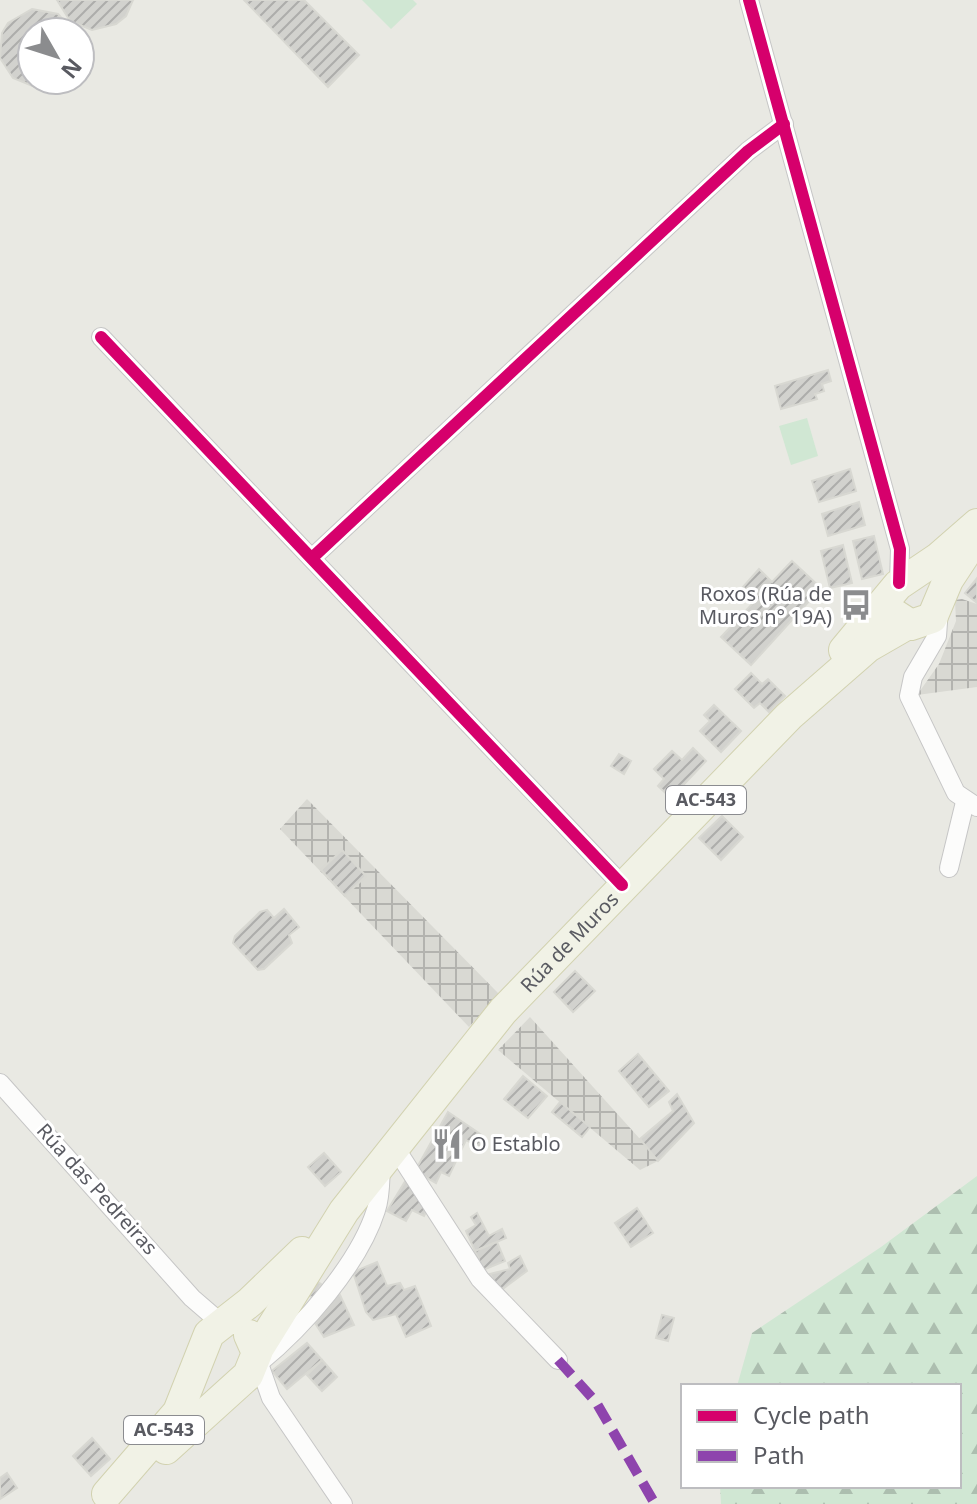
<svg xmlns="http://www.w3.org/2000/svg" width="977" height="1504" font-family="'Noto Sans',sans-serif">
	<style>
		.industrial { fill: url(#industrial-grid) }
		.grass { fill: #d0e7d3 }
		.forest { fill: url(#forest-firs) }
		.building { fill: url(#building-hatch); stroke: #d8d8d2; stroke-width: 2 }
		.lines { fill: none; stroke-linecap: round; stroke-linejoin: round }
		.minor-casing { stroke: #c6c6c6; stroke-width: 20 }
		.primary-casing { stroke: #d2d2b0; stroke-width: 32 }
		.minor { stroke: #fcfcfb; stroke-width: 18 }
		.primary { stroke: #f1f2e6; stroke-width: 30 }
		.quiet { stroke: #8e44ad; stroke-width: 10; stroke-dasharray: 20 10; stroke-linecap: butt }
		.cycleway-casing { stroke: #fff; stroke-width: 17 }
		.cycleway { stroke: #d6006c; stroke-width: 12 }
		.labels { text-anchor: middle; stroke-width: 6; stroke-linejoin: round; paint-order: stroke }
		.shield { fill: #fff; stroke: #8b8c90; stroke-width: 2 }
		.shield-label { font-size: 18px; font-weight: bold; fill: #595a61 }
		.poi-label { font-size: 20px; fill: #595a61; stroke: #fff; text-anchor: end }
		.street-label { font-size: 20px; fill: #595a61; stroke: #fff }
	</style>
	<defs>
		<pattern id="industrial-grid" width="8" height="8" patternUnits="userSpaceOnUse" patternTransform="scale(2)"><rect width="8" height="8" fill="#d9d9d3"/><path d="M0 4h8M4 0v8" fill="none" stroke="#b3b3af"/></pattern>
		<pattern id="forest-firs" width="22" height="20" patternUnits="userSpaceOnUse" patternTransform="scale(2)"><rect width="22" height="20" fill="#d0e7d3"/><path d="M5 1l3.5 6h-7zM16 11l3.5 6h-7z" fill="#acbeaf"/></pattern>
		<pattern id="building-hatch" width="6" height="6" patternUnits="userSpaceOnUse" patternTransform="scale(2)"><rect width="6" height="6" fill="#d2d2ce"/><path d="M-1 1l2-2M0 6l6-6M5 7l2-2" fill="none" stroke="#adadab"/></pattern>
	</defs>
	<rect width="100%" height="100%" fill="#e9e9e3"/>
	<g class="industrial">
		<path d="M962,599L977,604V687L917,695L939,664L956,621L955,600Z"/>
		<path d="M307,799L499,994L469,1027L280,829Z"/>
		<path d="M530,1017L640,1139L658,1161L640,1170L498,1050Z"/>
	</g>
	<g class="grass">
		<path d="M362,0H413L417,4L391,29Z"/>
		<path d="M807,418L818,456L791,465L779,426Z"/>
	</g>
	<path class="forest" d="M977,1176V1504H721L720,1486H959V1386H737L752,1333L881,1247Z"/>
	<g class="building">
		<path d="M57,0H133L126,16L116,24L92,30L70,21Z"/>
		<path d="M244,0H304L359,55L328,87Z"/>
		<path d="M32,9L58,14L74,32H32V80H60L47,86L35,87L13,78L0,58L2,33L8,23Z"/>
		<path d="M828,370L831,381L822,384L824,391L815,394L817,399L781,409L775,386Z"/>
		<path d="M850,469L856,491L819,502L812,481Z"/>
		<path d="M859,502L865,525L828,536L822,514Z"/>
		<path d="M874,536L883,574L862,579L853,541Z"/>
		<path d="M843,545L852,583L830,588L821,551Z"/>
		<path d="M792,561L821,588L751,665L721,637L756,600L743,587L759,569L772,582Z"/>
		<path d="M977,578V603L965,593Z"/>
		<path d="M751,673L762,684L768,679L785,696L769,712L760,703L754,708L735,689Z"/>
		<path d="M714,705L741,731L721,752L700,731L710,721L704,715Z"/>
		<path d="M693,748L706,761L671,798L658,786L664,779L654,769L672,751L682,760Z"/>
		<path d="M619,754L631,761L624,774L611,766Z"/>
		<path d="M722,816L743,837L721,860L699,838Z"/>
		<path d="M342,850L366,876L345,896L321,870Z"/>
		<path d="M284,909L299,927L289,935L292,943L264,969L258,970L233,943L235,936L260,912L267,910L274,918Z"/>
		<path d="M575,971L595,991L573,1012L554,992Z"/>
		<path d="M638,1054L669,1091L649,1107L619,1071Z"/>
		<path d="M523,1076L547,1096L528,1118L504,1099Z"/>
		<path d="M677,1094L694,1123L658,1161L640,1139L673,1111L669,1102Z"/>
		<path d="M560,1102L590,1127L582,1137L552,1112Z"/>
		<path d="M448,1112L483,1136L480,1148L466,1140L449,1176L441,1172L436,1183L415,1171Z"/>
		<path d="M324,1153L341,1172L325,1186L308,1167Z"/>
		<path d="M409,1175L429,1206L424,1216L412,1210L406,1221L387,1211Z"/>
		<path d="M637,1208L653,1233L631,1247L615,1223Z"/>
		<path d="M477,1213L489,1236L502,1229L506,1238L475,1251L466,1231L476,1225L471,1217Z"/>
		<path d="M497,1242L505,1261L483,1270L475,1251Z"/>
		<path d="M520,1256L527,1271L500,1291L490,1274L510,1269L508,1263Z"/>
		<path d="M377,1262L387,1286L400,1283L404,1290L415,1286L431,1326L406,1337L396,1314L373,1320L366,1312L353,1272Z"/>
		<path d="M315,1280L321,1284L313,1298L306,1294Z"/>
		<path d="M339,1293L354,1325L324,1337L315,1323Z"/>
		<path d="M662,1315L674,1318L668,1341L656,1338Z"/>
		<path d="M307,1343L322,1360L287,1389L272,1371Z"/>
		<path d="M322,1360L337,1377L322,1391L307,1375Z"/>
		<path d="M92,1438L110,1459L91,1476L73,1456Z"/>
		<path d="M7,1473L17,1488L0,1499V1478Z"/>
	</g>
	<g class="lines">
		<defs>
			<g id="minor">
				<path d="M749,0L900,549L899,583"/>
				<path d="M101,337L622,885"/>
				<path d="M312,558L748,151L784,124"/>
				<path d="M939,609L937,636L913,677L909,696L956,793L977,807"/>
				<path d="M949,868L965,802"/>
				<path d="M0,1083L192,1298L214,1317L232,1325"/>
				<path d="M394,1146L480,1279L558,1360"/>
				<path d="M257,1358L271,1398L343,1504"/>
				<path d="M259,1363C303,1327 359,1264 376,1210C381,1196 380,1180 381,1166"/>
			</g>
			<g id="primary">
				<path d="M894,614L911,625L932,618L948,580L973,542"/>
				<path d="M844,650L898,585L938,558L977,524"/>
				<path id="s1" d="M257,1351L344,1211L503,1011L789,716L868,647L908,624"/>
				<path d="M166,1449L248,1375L257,1353L249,1335"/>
				<path d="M107,1494L178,1412L209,1334L250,1302L302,1252"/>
			</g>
		</defs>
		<use href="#minor" class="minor-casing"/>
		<use href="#primary" class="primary-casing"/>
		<use href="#minor" class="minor"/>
		<use href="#primary" class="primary"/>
		<path class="quiet" d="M558,1360L596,1402L655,1504"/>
		<defs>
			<g id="cycleway">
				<path d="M749,0L900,549L899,583"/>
				<path d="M101,337L622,885"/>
				<path d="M312,558L748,151L784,124"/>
			</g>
		</defs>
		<use href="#cycleway" class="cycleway-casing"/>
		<use href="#cycleway" class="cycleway"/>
	</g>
	<defs>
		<symbol id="bus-bare" viewBox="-9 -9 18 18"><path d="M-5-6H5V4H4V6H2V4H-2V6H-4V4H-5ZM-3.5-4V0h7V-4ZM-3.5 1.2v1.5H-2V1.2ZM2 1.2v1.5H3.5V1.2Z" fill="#8b8c8e" stroke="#fff" stroke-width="2.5" paint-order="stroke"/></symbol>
		<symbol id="restaurant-bare" viewBox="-9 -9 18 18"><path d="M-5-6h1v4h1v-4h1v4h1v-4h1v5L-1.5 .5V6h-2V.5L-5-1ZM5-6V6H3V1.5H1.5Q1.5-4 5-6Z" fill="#8b8c8e" stroke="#fff" stroke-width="2.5" paint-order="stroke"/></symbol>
	</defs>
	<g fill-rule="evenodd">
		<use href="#bus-bare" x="834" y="583" width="44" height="44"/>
		<use href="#restaurant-bare" x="425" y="1122" width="44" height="44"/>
	</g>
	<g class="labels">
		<g class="shield">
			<rect x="666" y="786" width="80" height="28" rx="6"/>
			<rect x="124" y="1416" width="80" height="28" rx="6"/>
		</g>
		<g class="shield-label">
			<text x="706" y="806">AC-543</text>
			<text x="164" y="1436">AC-543</text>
		</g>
		<g class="poi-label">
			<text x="832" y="601">Roxos (Rúa de<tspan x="832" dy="23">Muros n° 19A)</tspan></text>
			<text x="471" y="1151" text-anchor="start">O Establo</text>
		</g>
		<g class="street-label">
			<text dy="7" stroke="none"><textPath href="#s1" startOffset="516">Rúa de Muros</textPath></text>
			<text transform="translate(97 1189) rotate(48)" y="7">Rúa das Pedreiras</text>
		</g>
	</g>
	<rect x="681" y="1384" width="280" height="104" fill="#ffffff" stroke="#bdbdc0" stroke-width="2"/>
	<rect x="697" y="1410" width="40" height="12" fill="#d6006c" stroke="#bdbdc0" stroke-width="2"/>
	<text x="753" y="1424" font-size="24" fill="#595a61">Cycle path</text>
	<rect x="697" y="1450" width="40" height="12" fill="#8e44ad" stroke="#bdbdc0" stroke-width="2"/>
	<text x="753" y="1464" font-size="24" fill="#595a61">Path</text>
	<g transform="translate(56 56) rotate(129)"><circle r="38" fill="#ffffff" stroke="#bdbdc0" stroke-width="2"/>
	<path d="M0-6L14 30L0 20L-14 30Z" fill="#8b8c8e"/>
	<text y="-12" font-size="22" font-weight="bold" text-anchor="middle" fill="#595a61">N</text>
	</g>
</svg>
